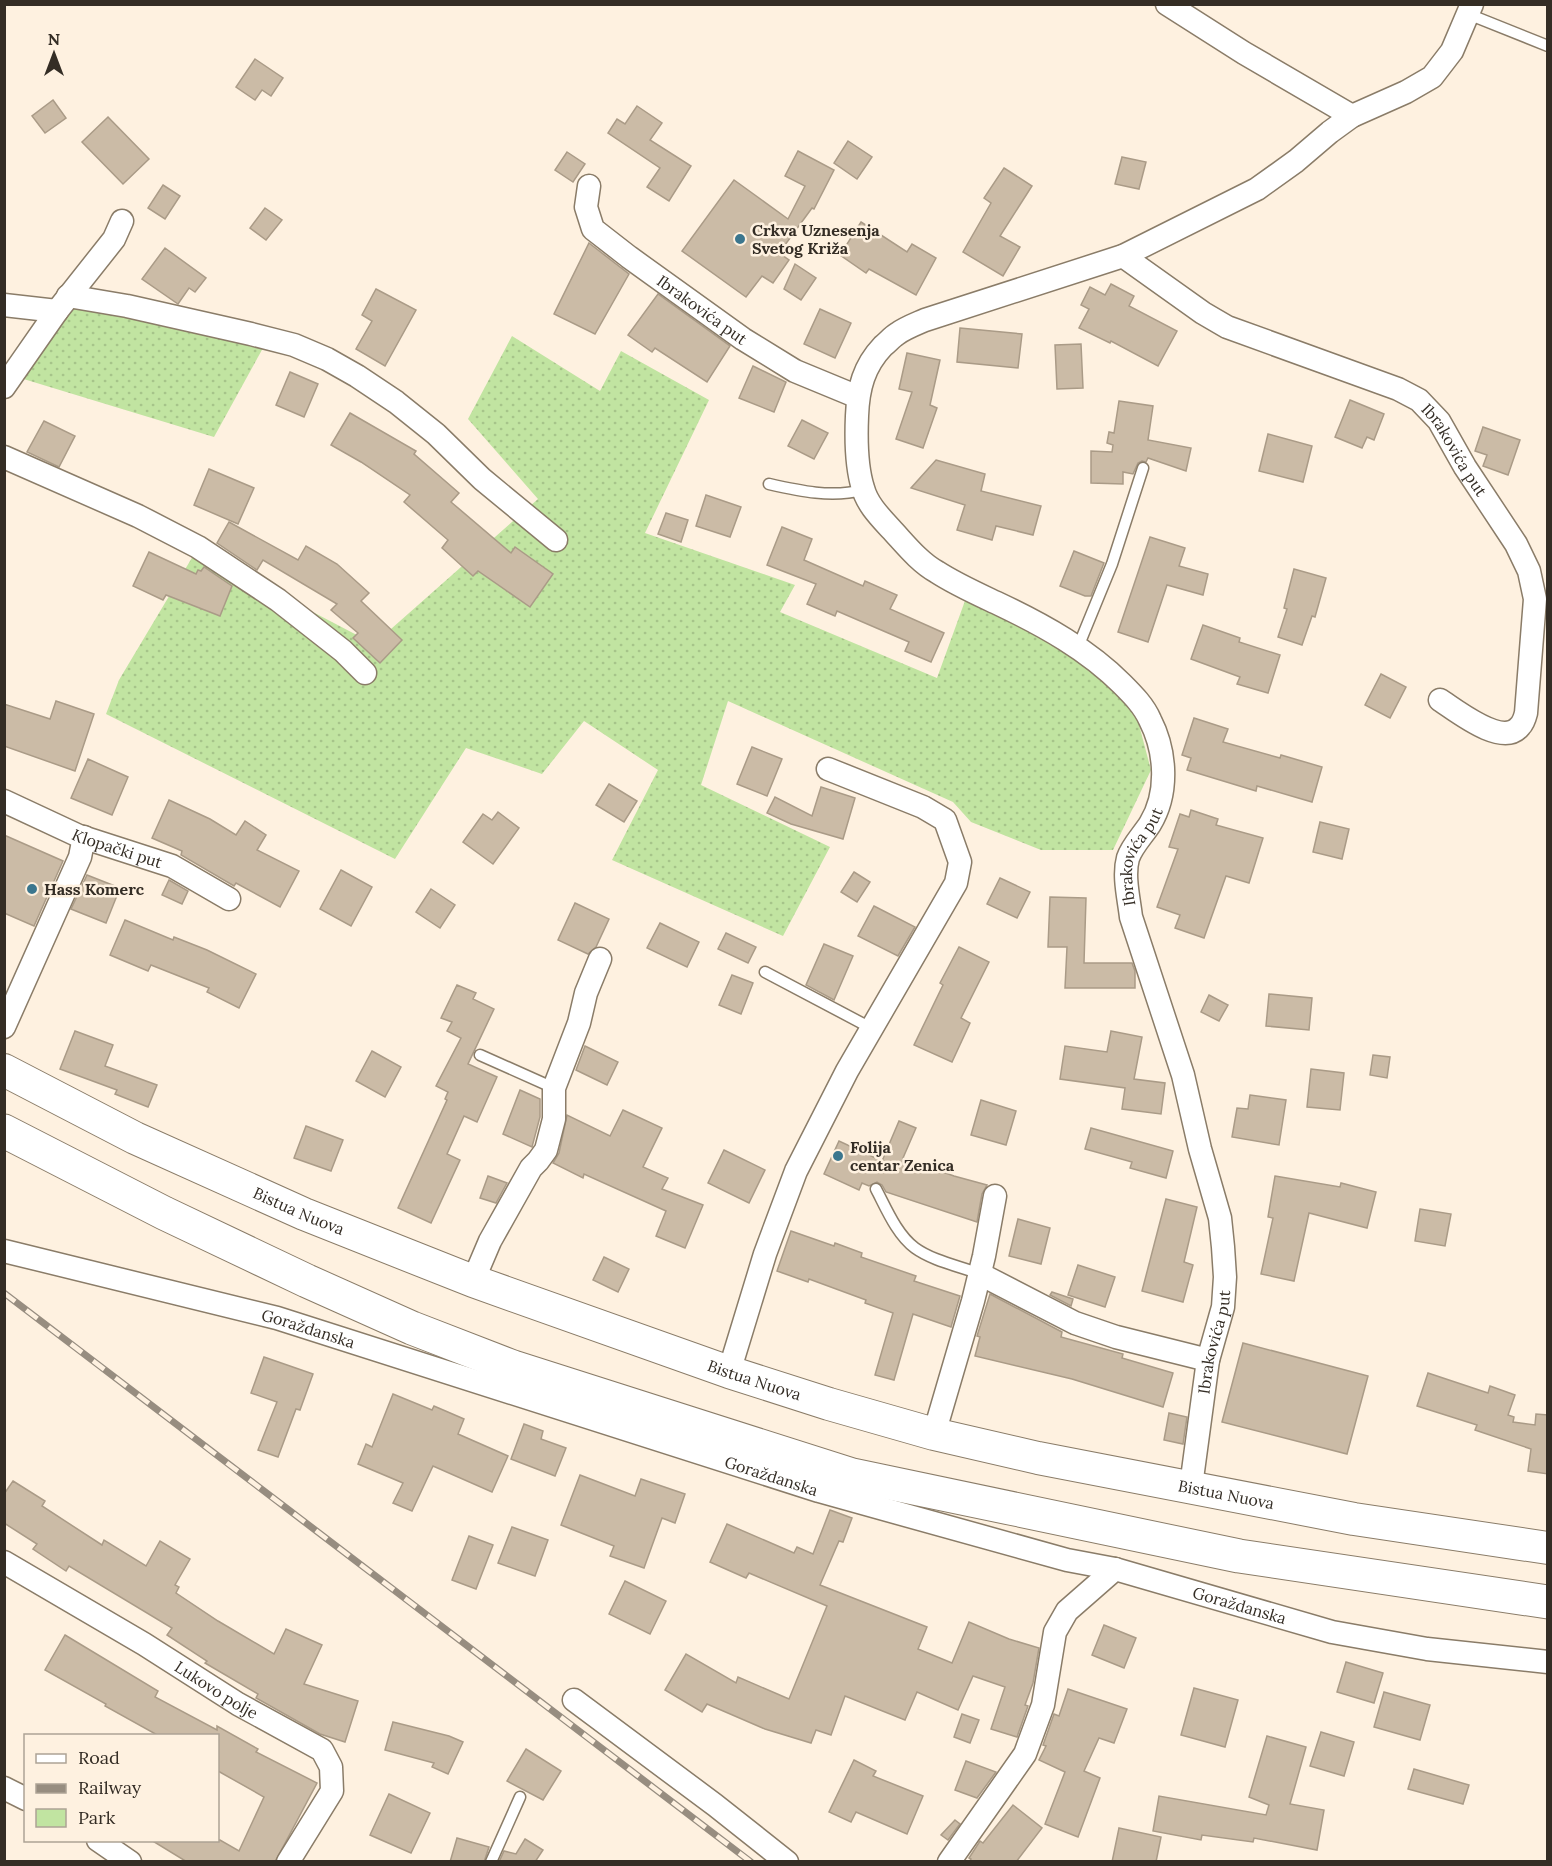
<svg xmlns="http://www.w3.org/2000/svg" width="1552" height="1866" font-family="Lora,serif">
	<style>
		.green { fill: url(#green-dots) }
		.building { fill: #cbbba6; stroke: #aa9b87; stroke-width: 1.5 }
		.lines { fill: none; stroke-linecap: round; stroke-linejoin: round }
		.lane-casing { stroke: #8a7c68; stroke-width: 13 }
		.street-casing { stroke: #8a7c68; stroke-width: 25 }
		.secondary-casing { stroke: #8a7c68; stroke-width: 34 }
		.highway-casing { stroke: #8a7c68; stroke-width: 35 }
		.lane { stroke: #fff; stroke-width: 10 }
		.street { stroke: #fff; stroke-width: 22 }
		.secondary { stroke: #fff; stroke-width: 32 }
		.highway { stroke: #fff; stroke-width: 33 }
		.rail-casing { stroke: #978d80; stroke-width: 7 }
		.rail { stroke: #fef1e0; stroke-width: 4.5; stroke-dasharray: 14; stroke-linecap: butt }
		.poi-dot { fill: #3b768e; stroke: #fef1e0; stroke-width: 2 }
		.labels { text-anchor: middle; stroke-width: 5; stroke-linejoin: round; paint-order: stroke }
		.poi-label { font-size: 16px; font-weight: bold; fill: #342d25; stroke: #fef1e0; text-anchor: start }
		.street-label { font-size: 16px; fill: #342d25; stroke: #fef1e0 }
	</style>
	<defs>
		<pattern id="green-dots" width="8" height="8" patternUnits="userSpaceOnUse" patternTransform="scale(1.5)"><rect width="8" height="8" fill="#c1e4a1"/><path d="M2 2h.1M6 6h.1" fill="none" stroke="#a6c48a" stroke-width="1.8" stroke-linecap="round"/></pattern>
	</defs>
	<rect width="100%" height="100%" fill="#fef1e0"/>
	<g class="green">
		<path d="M80,306L263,348L214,437L17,377L54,319Z"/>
		<path d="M512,336L600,391L621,351L709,400L645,533L795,585L780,612L937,678L970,587L1090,658L1134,706L1151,770L1113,850H1041L971,822L953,802L728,701L701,785L830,847L783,936L612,860L658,770L584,721L542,774L466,748L395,859L106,714L119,680L196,551L374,644L538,499L468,419Z"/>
	</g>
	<g class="building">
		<path d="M255,59L283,78L271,96L262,90L255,100L236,87Z"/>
		<path d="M53,100L66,118L45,133L32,116Z"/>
		<path d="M637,106L662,123L650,140L691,166L669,201L647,187L660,168L608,133L617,119L625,124Z"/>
		<path d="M108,117L149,159L123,184L82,142Z"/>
		<path d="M848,141L872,157L857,179L834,163Z"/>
		<path d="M798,151L834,170L814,209L812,208L779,253L789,260L773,283L762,276L746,297L682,251L734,180L788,219L805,186L785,176Z"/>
		<path d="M567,152L585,164L573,182L555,170Z"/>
		<path d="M1122,157L1146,162L1139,189L1115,184Z"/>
		<path d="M1004,168L1032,186L1000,236L1020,247L1003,276L963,252L991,203L984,198Z"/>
		<path d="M163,185L180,196L165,219L148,208Z"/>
		<path d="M265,208L282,220L266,240L250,228Z"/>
		<path d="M861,222L907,252L912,244L936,258L916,295L869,269L866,273L840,255Z"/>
		<path d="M589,243L629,274L595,334L554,314Z"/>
		<path d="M165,248L206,278L195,292L189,288L178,304L142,279Z"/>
		<path d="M795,264L816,278L801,300L784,289Z"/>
		<path d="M1111,284L1134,296L1129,306L1177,331L1158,366L1111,341L1110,343L1079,328L1089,309L1081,305L1090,287L1105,295Z"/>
		<path d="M376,289L416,310L385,366L356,349L372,321L362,315Z"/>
		<path d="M658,294L730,346L707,382L655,348L652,352L628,335Z"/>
		<path d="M820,309L851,323L835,358L804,344Z"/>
		<path d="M960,328L1022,334L1018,368L957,362Z"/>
		<path d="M1081,344L1083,388L1057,389L1055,345Z"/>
		<path d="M907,353L940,360L930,405L937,408L923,448L896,439L912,392L899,389Z"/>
		<path d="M753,366L786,382L774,412L739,398Z"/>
		<path d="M290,372L318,384L304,417L276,405Z"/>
		<path d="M1350,400L1384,414L1374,440L1367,437L1362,448L1335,437Z"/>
		<path d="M1119,401L1153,406L1148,440L1191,448L1186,471L1148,458L1146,462L1142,461L1138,463L1133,474L1123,472V484L1091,483V451L1112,452L1113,445L1107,443L1109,432L1114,433Z"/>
		<path d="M350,413L416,451L414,454L459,493L451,502L511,553L515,547L553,574L530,607L478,571L473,576L442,548L448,540L404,502L410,495L361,462L331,445Z"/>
		<path d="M802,420L828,433L814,459L788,446Z"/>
		<path d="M44,421L75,436L59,467L27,452Z"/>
		<path d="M1483,427L1520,440L1508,475L1483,466L1487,455L1475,451Z"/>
		<path d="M1268,434L1312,446L1303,482L1259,471Z"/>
		<path d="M936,460L985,474L981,491L1041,506L1033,535L996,526L992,540L957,530L965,505L911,488Z"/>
		<path d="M209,469L254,488L238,524L194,505Z"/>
		<path d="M706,495L741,507L730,537L696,526Z"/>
		<path d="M666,513L688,520L681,542L658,534Z"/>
		<path d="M229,522L298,560L306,546L337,564L369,593L361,601L402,640L380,663L353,638L358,633L331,610L337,604L263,560L257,570L217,543Z"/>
		<path d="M782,527L812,539L804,560L863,586L865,581L897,595L890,609L944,633L931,662L905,651L909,642L837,611L835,616L807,604L816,584L767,565Z"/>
		<path d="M1150,537L1185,548L1179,566L1208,574L1203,595L1167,585L1148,642L1118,632Z"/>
		<path d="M1074,551L1104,563L1091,596H1085L1060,586Z"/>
		<path d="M149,552L196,574L198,570L201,571L204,567L232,586L220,616L166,595L163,600L133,586Z"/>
		<path d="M1294,569L1326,578L1315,617L1312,616L1302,645L1278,637L1287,609L1284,608Z"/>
		<path d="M1203,625L1240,638L1239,642L1280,655L1268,693L1237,684L1240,677L1191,659Z"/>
		<path d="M1381,674L1406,687L1390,718L1365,705Z"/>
		<path d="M56,701L94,714L75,771L4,746V704L50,719Z"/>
		<path d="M1194,718L1228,729L1223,742L1280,758L1281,755L1322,767L1312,802L1257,786L1256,791L1187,770L1191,758L1182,755Z"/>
		<path d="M752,747L782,759L767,796L737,784Z"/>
		<path d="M88,759L128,777L112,815L71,798Z"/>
		<path d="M609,784L637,801L624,822L596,805Z"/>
		<path d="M821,787L855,798L843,839L791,824L767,813L775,797L812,816Z"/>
		<path d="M169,800L210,819L236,835L245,821L266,835L257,850L299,871L280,907L236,883L234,886L181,855L182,851L152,838Z"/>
		<path d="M1191,810L1218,819L1216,825L1263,838L1249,883L1226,876L1204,938L1175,928L1180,915L1157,907L1178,849L1169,847L1180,814L1189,817Z"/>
		<path d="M498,812L519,828L493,864L463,842L483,814L492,820Z"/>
		<path d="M1320,822L1349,829L1342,859L1313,852Z"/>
		<path d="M4,835L63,861L34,926L4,913Z"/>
		<path d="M341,870L372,887L351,926L320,909Z"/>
		<path d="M854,872L870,882L857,902L841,892Z"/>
		<path d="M87,875L120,888L106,923L71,909Z"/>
		<path d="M1000,878L1030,892L1017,918L987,904Z"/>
		<path d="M169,880L188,891L182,904L162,895Z"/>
		<path d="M431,889L455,905L440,928L416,912Z"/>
		<path d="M1050,897L1086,898L1084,963H1132L1135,971V988H1065L1067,947H1048Z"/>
		<path d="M575,903L609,919L596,947L588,954L558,940Z"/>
		<path d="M874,906L915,927L898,956L858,936Z"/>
		<path d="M125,920L173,940L174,937L207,950L256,974L239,1008L207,992L209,988L151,965L148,971L110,955Z"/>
		<path d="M660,923L699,942L687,967L647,948Z"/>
		<path d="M726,933L756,947L748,963L718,949Z"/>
		<path d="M824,944L853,956L834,1000L806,985Z"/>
		<path d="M959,947L989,962L961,1018L970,1023L952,1062L914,1045L943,985L940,983Z"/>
		<path d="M732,975L753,983L741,1014L719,1005Z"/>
		<path d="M457,985L476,993L473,999L494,1009L468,1064L497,1077L477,1122L464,1116L447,1154L460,1160L431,1223L398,1208L447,1100L445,1099L448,1092L436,1086L461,1038L447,1031L452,1022L441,1018Z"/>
		<path d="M1269,994L1312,998L1309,1030L1266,1026Z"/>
		<path d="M1209,995L1228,1005L1219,1021L1201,1012Z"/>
		<path d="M75,1031L113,1045L105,1066L157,1085L148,1107L115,1094L117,1090L60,1069Z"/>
		<path d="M1111,1031L1142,1037L1134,1079L1165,1083L1161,1114L1122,1109L1125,1088L1060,1079L1065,1046L1107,1052Z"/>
		<path d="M585,1046L618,1062L607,1085L576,1070Z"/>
		<path d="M372,1051L401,1067L385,1097L356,1081Z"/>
		<path d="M1373,1055L1390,1057L1387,1078L1370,1075Z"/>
		<path d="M1311,1069L1344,1073L1340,1110L1307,1107Z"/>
		<path d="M520,1090L540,1099V1117L532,1147L503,1134Z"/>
		<path d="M1250,1095L1286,1100L1279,1145L1232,1137L1237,1108L1248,1109Z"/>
		<path d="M981,1100L1016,1111L1006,1145L971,1135Z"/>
		<path d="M623,1110L662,1128L643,1167L668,1178L662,1189L703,1205L685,1248L656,1236L666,1211L584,1174L583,1178L553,1163L559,1153L567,1115L610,1136Z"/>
		<path d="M899,1121L916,1128L903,1158L954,1176L987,1185L982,1194L977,1222L886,1192L882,1185L877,1182L869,1186L862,1183L859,1190L824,1174L839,1141L882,1161Z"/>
		<path d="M306,1126L343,1140L331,1171L294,1158Z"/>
		<path d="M1091,1128L1173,1151L1166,1178L1130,1168L1132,1162L1085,1149Z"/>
		<path d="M724,1150L765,1170L749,1203L708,1183Z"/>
		<path d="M488,1176L507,1183L496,1203L480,1198Z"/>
		<path d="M1275,1176L1340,1187L1341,1183L1376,1192L1367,1228L1309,1213L1294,1281L1261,1274L1273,1218L1268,1217Z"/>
		<path d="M1166,1199L1197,1207L1184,1262L1193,1265L1183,1302L1142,1291Z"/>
		<path d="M1420,1209L1451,1214L1445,1246L1415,1241Z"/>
		<path d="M1018,1219L1050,1228L1041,1264L1009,1256Z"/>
		<path d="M791,1231L834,1246L835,1243L862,1253L861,1257L916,1276L914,1281L960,1296L951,1327L913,1314L894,1380L875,1375L893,1313L865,1303L866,1300L809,1279L808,1282L777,1271Z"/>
		<path d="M604,1257L629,1269L618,1292L593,1280Z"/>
		<path d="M1078,1265L1115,1277L1105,1307L1068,1295Z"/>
		<path d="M1052,1292L1073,1299L1071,1306L1050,1295Z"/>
		<path d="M990,1294L1062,1332L1061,1337L1123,1354L1122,1358L1173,1373L1163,1407L1072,1379L975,1356L980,1337L977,1336Z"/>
		<path d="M1243,1343L1368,1376L1347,1454L1222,1422Z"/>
		<path d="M264,1357L313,1374L300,1410L296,1409L278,1457L258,1450L277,1402L251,1393Z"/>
		<path d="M1428,1373L1488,1393L1490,1386L1515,1395L1508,1415L1514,1417L1513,1422L1535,1425L1536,1414L1548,1415V1474L1528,1471L1531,1449L1475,1430L1477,1425L1417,1406Z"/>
		<path d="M393,1394L432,1410L434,1406L464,1419L458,1434L508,1456L492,1492L433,1466L412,1511L393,1503L403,1483L358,1464L366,1444L372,1447Z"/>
		<path d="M1169,1413L1187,1417L1183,1444L1164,1440Z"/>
		<path d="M524,1424L543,1431L541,1439L566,1448L555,1476L511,1459Z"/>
		<path d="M580,1475L635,1496L641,1479L685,1494L675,1523L662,1518L644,1568L610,1556L614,1546L561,1525Z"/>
		<path d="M13,1481L45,1501L42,1506L102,1545L104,1540L146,1566L160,1541L190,1559L175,1585L179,1587L176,1593L218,1621L274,1654L286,1629L322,1645L304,1684L358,1701L345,1742L320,1734L256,1698L258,1694L205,1663L207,1661L167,1635L172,1628L69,1566L66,1571L33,1549L37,1544L4,1523V1494Z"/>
		<path d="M830,1510L852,1518L843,1542L839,1541L820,1585L927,1627L918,1649L952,1663L969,1622L1009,1639L1039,1648L1033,1683L1025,1705L1028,1706L1017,1737L991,1729L1005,1687L973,1676L958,1710L917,1692L905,1720L845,1696L831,1735L816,1730L811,1743L765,1729L707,1704L702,1712L665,1690L686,1654L736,1683L738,1677L789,1699L827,1606L749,1573L746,1578L710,1562L727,1524L794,1553L797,1547L813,1554Z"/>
		<path d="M512,1527L548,1540L535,1576L498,1563Z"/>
		<path d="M469,1536L493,1545L476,1589L452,1580Z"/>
		<path d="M625,1581L666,1601L650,1634L609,1614Z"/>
		<path d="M1104,1625L1136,1638L1124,1668L1092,1655Z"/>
		<path d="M65,1635L158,1691L155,1697L217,1730V1726L258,1749L256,1752L317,1783L275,1862H187L151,1840H220L239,1851L264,1797L218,1771V1736H159L105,1706L106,1704L45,1670Z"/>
		<path d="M1346,1662L1383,1673L1374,1703L1337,1692Z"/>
		<path d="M1194,1688L1238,1700L1225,1747L1181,1735Z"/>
		<path d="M1068,1689L1127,1709L1114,1743L1099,1738L1084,1771L1100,1778L1078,1837L1045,1824L1065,1772L1039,1760L1046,1746L1043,1745L1054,1714L1059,1716Z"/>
		<path d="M1384,1692L1430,1705L1420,1740L1374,1727Z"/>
		<path d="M962,1714L979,1720L970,1743L954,1737Z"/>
		<path d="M393,1722L449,1736L463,1742L448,1774L432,1767L434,1763L385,1750Z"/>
		<path d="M1321,1732L1354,1742L1344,1776L1310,1766Z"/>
		<path d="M1267,1736L1306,1747L1290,1804L1324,1810L1317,1850L1254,1838L1253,1842L1202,1835L1201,1840L1153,1831L1159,1796L1266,1815L1269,1805L1249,1797Z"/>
		<path d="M526,1749L561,1771L543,1800L507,1781Z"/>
		<path d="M854,1760L876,1771L873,1776L923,1796L907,1834L856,1812L851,1822L829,1812Z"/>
		<path d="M966,1761L996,1772L977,1798L955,1790Z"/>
		<path d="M1414,1769L1469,1785L1463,1804L1408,1789Z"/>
		<path d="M389,1794L430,1813L411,1853L370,1835Z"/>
		<path d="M1013,1805L1042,1828L1016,1862H969L971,1859L969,1858L980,1841L983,1843Z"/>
		<path d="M955,1820L960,1824L948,1840L941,1835Z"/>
		<path d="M1119,1828L1161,1837L1156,1862H1112Z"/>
		<path d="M457,1838L489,1847L484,1862H450Z"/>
		<path d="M525,1839L543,1850L535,1862H499L504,1851L516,1854Z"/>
	</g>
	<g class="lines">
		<defs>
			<g id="lane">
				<path d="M1468,14L1548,46"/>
				<path d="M769,484C800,491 831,498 863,490"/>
				<path d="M1078,647L1112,564L1143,468"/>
				<path d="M765,972L871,1028"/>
				<path d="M480,1055L554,1088"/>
				<path d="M876,1189C886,1208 897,1235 915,1248C933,1261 959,1266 980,1274"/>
				<path d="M491,1862L520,1797"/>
			</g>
			<g id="street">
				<path d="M1167,4L1244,53L1352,116"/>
				<path id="s1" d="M589,186L586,207L593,229L629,257L743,339L795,371L858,397"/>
				<path id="s2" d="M1123,256L1203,313L1227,327L1398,389L1419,400L1439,421L1465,467L1516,544L1529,571L1535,599L1526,713C1525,717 1523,723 1520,726C1503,748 1457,711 1440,700"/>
				<path d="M68,296L127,306L251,334L294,345L327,359L357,376L396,402L436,434L482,479L556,540"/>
				<path d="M4,305L57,311"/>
				<path d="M4,387L57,311L114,239L122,221"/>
				<path d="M4,457L138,516L198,547L278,600L343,651L365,673"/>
				<path id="s3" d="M4,801L79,836L172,866L229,899"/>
				<path d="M4,1027L80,857L84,837"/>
				<path id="s4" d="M4,1251L277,1318L819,1491L1067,1560L1115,1569L1332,1632L1427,1649L1548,1662"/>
				<path d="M980,1274L1075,1323L1116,1337L1208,1360"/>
				<path d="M473,1281L490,1241L531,1168L538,1161L546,1150L554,1119V1088L579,1023L586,993L600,959"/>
				<path d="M729,1372L765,1254L796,1171L847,1071L956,883L960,862L945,820L923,807L828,769"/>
				<path d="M934,1434L973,1301L984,1256L995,1196"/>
				<path id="s5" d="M1191,1486L1208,1360L1223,1307L1225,1277L1223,1247L1220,1218L1200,1149L1183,1075L1131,917C1129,899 1123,876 1128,858C1132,846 1143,835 1150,824C1169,793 1166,751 1150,720C1144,706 1133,695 1122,684C1088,650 1045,626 1001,605C980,595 957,585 937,572C919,562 905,544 891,529C880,517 867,504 863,488C856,466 856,439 857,416C858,388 864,366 883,346C888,342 892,337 897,334C905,328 916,324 925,320L1123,256L1257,189L1296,161L1330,132L1352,116L1406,92L1432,77L1452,51L1472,4"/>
				<path id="s6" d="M4,1562L144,1644L238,1704L322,1750L331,1767L332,1791L288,1862"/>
				<path d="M574,1700L715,1805L787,1862"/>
				<path d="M4,1788L26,1799"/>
				<path d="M98,1840L130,1862"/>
				<path d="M949,1862L1025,1754L1043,1705L1055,1632L1067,1611L1115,1569"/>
			</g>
			<g id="secondary">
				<path id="s7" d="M4,1070L135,1138L304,1214L473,1281L729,1372L829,1404L934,1434L1038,1458L1354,1519L1548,1548"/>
			</g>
			<path id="highway" d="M4,1131L164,1213L307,1281L412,1328L513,1367L852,1475L1239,1556L1548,1602"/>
		</defs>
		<use href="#lane" class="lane-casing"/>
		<use href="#street" class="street-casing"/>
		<use href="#secondary" class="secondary-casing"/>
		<use href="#highway" class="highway-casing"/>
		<use href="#lane" class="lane"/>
		<use href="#street" class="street"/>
		<use href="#secondary" class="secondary"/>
		<use href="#highway" class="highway"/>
		<defs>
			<path id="rail" d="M4,1293L751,1862"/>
		</defs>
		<use href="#rail" class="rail-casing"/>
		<use href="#rail" class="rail"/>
	</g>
	<g class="poi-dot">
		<circle cx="740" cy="239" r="6"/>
		<circle cx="32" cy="889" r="6"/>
		<circle cx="838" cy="1156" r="6"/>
	</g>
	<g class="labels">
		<g class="poi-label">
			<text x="752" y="236">Crkva Uznesenja<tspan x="752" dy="18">Svetog Križa</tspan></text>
			<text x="44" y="895">Hass Komerc</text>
			<text x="850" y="1153">Folija<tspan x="850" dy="18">centar Zenica</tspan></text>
		</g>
		<g class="street-label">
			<text dy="6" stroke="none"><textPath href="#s1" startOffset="180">Ibrakovića put</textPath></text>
			<text dy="6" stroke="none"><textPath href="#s2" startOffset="393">Ibrakovića put</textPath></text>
			<text dy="6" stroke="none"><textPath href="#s3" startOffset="123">Klopački put</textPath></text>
			<text dy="6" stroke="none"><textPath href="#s5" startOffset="650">Ibrakovića put</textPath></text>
			<text dy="6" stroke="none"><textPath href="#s7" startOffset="327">Bistua Nuova</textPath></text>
			<text dy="6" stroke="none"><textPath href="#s4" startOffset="314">Goraždanska</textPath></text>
			<text dy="6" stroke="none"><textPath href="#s5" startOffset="146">Ibrakovića put</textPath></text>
			<text dy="6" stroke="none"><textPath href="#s7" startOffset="813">Bistua Nuova</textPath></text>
			<text dy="6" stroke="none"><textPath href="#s4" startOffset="800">Goraždanska</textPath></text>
			<text dy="6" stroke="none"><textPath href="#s7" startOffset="1299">Bistua Nuova</textPath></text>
			<text dy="6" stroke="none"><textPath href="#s4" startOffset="1286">Goraždanska</textPath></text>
			<text dy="6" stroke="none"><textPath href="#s6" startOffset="248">Lukovo polje</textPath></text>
		</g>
	</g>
	<rect width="1552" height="1866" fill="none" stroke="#342d25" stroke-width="12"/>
	<rect x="24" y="1734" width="195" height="108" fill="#fef1e0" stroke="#ada395" stroke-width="1.5"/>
	<rect x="36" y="1754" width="30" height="9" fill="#ffffff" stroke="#ada395" stroke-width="1.5"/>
	<text x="78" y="1764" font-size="18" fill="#342d25">Road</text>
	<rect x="36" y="1784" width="30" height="9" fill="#978d80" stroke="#ada395" stroke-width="1.5"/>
	<text x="78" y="1794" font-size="18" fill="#342d25">Railway</text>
	<rect x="36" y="1809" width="30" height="18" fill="#c1e4a1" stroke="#ada395" stroke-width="1.5"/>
	<text x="78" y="1824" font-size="18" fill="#342d25">Park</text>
	<g transform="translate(54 54)" stroke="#fef1e0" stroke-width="4.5" paint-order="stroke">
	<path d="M0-4.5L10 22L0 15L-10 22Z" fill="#342d25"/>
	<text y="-9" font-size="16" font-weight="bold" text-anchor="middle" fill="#342d25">N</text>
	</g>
</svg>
